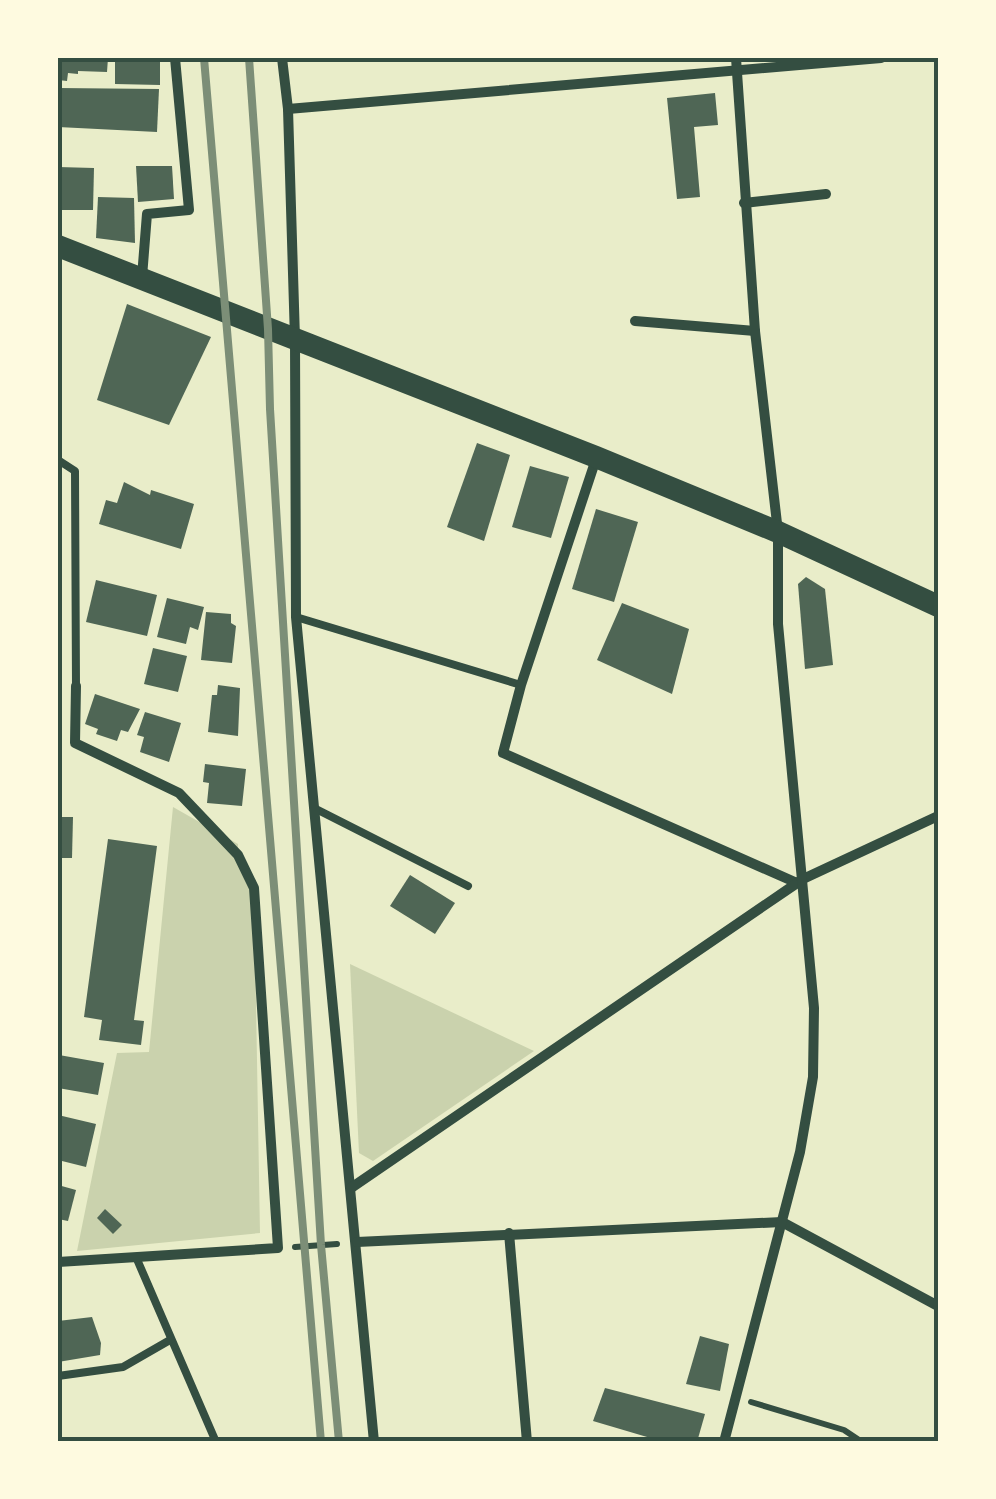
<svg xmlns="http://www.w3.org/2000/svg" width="996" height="1499" font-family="'Playfair Display',serif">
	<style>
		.green { fill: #cad2ad }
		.building { fill: #4f6655 }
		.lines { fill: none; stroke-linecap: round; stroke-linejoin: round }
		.path { stroke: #344e41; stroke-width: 6 }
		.service { stroke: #344e41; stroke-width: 8 }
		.minor { stroke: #344e41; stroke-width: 10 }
		.primary { stroke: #344e41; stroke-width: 22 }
		.rail { stroke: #7c8e77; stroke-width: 8 }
		.neatline { fill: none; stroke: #344e41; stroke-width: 4 }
	</style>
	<rect width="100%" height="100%" fill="#e9edc9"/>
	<g class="green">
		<path d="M173,807L238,844V855L254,888L260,1233L77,1251L117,1053L149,1052Z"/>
		<path d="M350,964L534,1051L373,1161L359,1153Z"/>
	</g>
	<g class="building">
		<path d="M58,58H108L107,72L78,71V74L68,73L67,81L58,80Z"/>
		<path d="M115,58H160V85L115,84Z"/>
		<path d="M58,88L159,89L157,132L58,127Z"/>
		<path d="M715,93L718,125L694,127L700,197L677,199L667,98Z"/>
		<path d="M136,166H172L174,199L138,202Z"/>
		<path d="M58,167L94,168L93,210H58Z"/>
		<path d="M98,197L134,198L135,243L96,238Z"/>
		<path d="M127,304L211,337L169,425L97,400Z"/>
		<path d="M477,443L510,455L484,541L447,527Z"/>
		<path d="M530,466L569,477L551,538L512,527Z"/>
		<path d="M124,482L150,495L151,490L194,504L181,549L99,524L106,500L117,503Z"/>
		<path d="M596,509L638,522L614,602L572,589Z"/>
		<path d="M806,577L825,589L833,665L805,669L798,584Z"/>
		<path d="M96,580L157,595L147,636L86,622Z"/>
		<path d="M167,598L204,607L198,630L190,627L186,644L157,637Z"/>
		<path d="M622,603L689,629L672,694L597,660Z"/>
		<path d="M206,612L231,614V623L236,626L232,663L201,660Z"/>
		<path d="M153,648L187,656L178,692L144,684Z"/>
		<path d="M218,685L240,688L238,736L208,732L212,695H217Z"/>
		<path d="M95,694L140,709L128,732L121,730L117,741L96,734L98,729L85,724Z"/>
		<path d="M145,712L181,723L169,762L140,752L144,737L137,735Z"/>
		<path d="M205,764L246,769L242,806L207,803L209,783L203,782Z"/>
		<path d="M58,817H73L72,858H58Z"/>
		<path d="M108,839L157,846L134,1020L144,1021L141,1045L99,1040L102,1020L84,1017Z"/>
		<path d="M410,875L455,903L435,934L390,906Z"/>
		<path d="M59,1055L104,1063L98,1095L58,1088Z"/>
		<path d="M58,1115L96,1124L86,1167L58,1160Z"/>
		<path d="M58,1185L76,1190L68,1221L58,1219Z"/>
		<path d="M105,1209L122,1225L113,1234L97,1218Z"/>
		<path d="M92,1317L101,1343L100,1355L58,1362V1321Z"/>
		<path d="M700,1336L729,1344L720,1391L686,1384Z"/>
		<path d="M605,1388L705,1414L697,1442H664L593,1421Z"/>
	</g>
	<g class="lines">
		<g class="path">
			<path d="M295,1247L337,1244"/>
			<path d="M751,1402L844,1430L862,1442"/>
		</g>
		<g class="service">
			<path d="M58,460L75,471L76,686"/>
			<path d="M296,617L521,685"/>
			<path d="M314,808L468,886"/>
			<path d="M136,1257L216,1442"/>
			<path d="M58,1376L123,1367L170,1340"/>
		</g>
		<g class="minor">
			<path d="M282,58L288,109L295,339L296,617L374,1442"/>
			<path d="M288,109L881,58"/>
			<path d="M744,203L826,194"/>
			<path d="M142,277L147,214L189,210L175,58"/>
			<path d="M635,321L755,331"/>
			<path d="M596,459L521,685L503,753L797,883"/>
			<path d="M351,1188L803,879L938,816"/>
			<path d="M509,1233L527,1442"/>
			<path d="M357,1242L782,1222L938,1306"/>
			<path d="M58,1262L278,1248L254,888L238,855L179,793L75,743L76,686"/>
			<path d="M724,1442L800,1152L813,1077L814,1008L778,624V532L755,331L736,58"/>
		</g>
		<path class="primary" d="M58,246L596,457L778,532L938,606"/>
		<g class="rail">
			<path d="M204,58L321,1442"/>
			<path d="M249,58L268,329L270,409L321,1245L339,1442"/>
		</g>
	</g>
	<rect width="996" height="1499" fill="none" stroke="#fefae0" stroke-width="120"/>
	<rect x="60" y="60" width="876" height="1379" class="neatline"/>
</svg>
